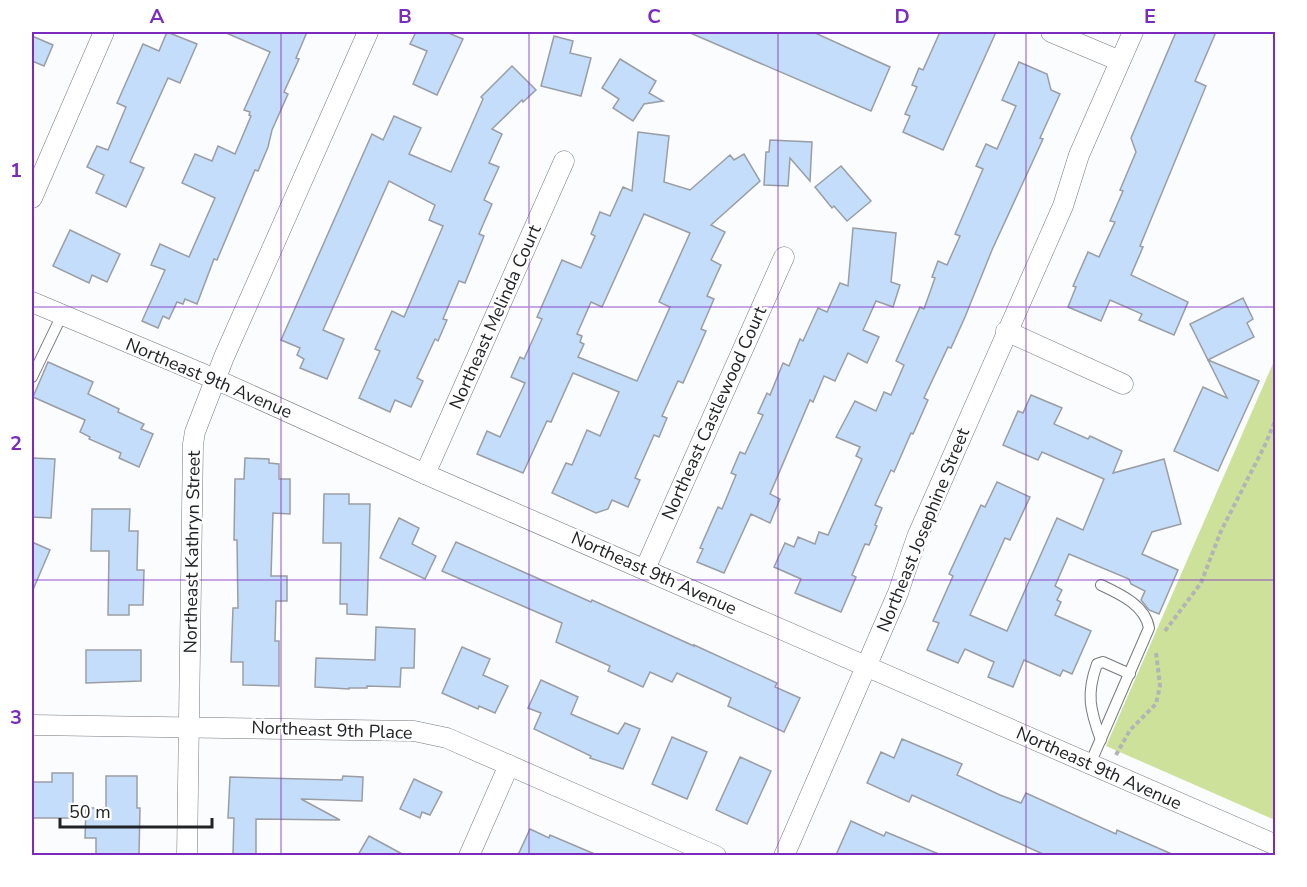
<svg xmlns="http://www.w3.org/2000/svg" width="1307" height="887" font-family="'Nunito Sans',sans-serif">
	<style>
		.green { fill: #cee19b }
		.building { fill: #c4ddfa; stroke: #9a9ea4; stroke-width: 1.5; fill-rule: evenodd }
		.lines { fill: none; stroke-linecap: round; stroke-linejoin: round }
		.service-casing { stroke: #75797e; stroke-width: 12 }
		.minor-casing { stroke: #75797e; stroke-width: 21 }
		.path { stroke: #b2b4b6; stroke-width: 4; stroke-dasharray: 4.5 3; stroke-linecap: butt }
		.service { stroke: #fff; stroke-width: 10 }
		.minor { stroke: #fff; stroke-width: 20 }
		.grid { fill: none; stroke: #7b2cbf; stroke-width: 1.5; stroke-opacity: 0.55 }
		.labels { text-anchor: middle; stroke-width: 5; stroke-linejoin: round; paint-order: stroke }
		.street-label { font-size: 18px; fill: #202224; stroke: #fff }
		.neatline { fill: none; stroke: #7b2cbf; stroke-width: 2 }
		.grid-label { font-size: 20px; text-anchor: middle; font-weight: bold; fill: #7b2cbf }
	</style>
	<rect width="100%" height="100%" fill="#fafcfe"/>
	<path class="green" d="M1275,359L1276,820H1275L1106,746Z"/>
	<g class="building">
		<path d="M167,32L197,44L180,83L168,78L130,162L144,168L126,207L96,193L104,175L87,167L97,146L108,150L126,107L117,103L143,44L159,51Z"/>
		<path d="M224,32H307L296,58L299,59L284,92L288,94L272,130L268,147L258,171L255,170L217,260L214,259L197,304L185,299L183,304L177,302L169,319L163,316L158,328L142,321L165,270L151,265L160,244L189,257L215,198L182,183L195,154L212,161L218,146L235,154L251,116L249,115L250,112L244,110L270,52Z"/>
		<path d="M416,32H446L463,39L437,95L413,84L427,51L410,44Z"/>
		<path d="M688,32H813L890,67L871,111Z"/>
		<path d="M940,32H996L943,150L903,132L910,116L905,114L917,87L912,85L919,68L923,70Z"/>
		<path d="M1176,32H1216L1195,81L1206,86L1140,246L1143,247L1131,275L1188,302L1174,335L1139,320L1142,314L1110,300L1101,321L1068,307L1076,287L1073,286L1088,252L1099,257L1115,222L1110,221L1123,191L1120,190L1136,152L1131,138Z"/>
		<path d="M32,36L53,45L44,66L32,61Z"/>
		<path d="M554,36L573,41L570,53L591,58L581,96L541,86Z"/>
		<path d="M620,59L656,81L649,93L663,101L644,104L633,121L613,108L619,99L602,88Z"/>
		<path d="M1019,62L1047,74L1051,90L1060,94L1040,138L1043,139L992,250L965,317L951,348L948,347L924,398L928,400L913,434L911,433L894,472L891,470L875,505L882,508L875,525L877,526L869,545L865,544L852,575L856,577L841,612L795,593L801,579L774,567L785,543L794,547L798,537L815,544L819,532L828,535L862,459L856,456L860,447L836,437L855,401L876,411L884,392L891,395L904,365L896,361L920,307L924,309L935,278L932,277L938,261L947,265L960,236L955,234L983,169L976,166L986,144L997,149L1016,106L1002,100Z"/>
		<path d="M512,66L536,90L523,102L522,100L492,129L502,134L489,163L499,167L484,200L492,204L479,234L484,236L465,283L459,281L443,319L447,320L438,341L435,339L417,378L423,381L411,407L395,400L390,412L359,398L380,351L375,349L392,311L404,317L443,226L429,220L435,205L389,181L323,330L344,339L327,379L300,368L304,359L297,355L300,348L281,340L372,134L383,140L394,116L421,128L409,154L451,172L483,99L481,97Z"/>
		<path d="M638,132L669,136L664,182L690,190L730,155L734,160L744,154L760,181L711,225L725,232L711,260L721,265L707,296L714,299L701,329L706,331L683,383L678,381L662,416L667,418L659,437L654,435L635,478L640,480L628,507L612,500L608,509L596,513L552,493L566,463L572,465L587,430L600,436L619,392L573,373L551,422L547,421L523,473L477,454L487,431L500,437L525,383L511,377L520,357L524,359L542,319L537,317L562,260L581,268L595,236L591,234L600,212L610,216L623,187L632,191ZM644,214L690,233L659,302L670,307L637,381L578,357L584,344L580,342L582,336L577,334L591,302L602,307Z"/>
		<path d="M770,140L812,142L810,181L790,158L788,186L764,185L766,152H769Z"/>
		<path d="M841,166L871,201L847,221L834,206L832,208L815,187Z"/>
		<path d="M853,228L896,233L891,282L900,285L893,307L876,301L863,330L879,337L867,363L848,353L835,381L824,376L813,402L810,400L770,494L780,499L770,523L751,514L724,573L697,562L703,549L700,548L718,507L722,509L736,475L731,473L740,452L745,454L763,415L758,413L767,393L770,395L783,363L789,366L800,339L803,341L818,308L827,312L840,283L848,286Z"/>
		<path d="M70,230L120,254L107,282L92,275L89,283L53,266Z"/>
		<path d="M1243,298L1253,319L1247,323L1254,337L1208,360L1190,324Z"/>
		<path d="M1208,360L1259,381L1218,471L1174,451L1203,387L1227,398Z"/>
		<path d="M48,362L93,382L88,394L119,409L118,412L144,424L141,429L153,434L139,467L119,458L121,453L89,439L90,437L80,432L85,420L33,397Z"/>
		<path d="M1031,395L1062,408L1054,424L1088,439L1090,436L1122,451L1113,473L1164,459L1181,524L1152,532L1142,554L1178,570L1159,614L1149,610L1141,600L1145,591L1131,584L1129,579L1069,554L1055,586L1062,590L1057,600L1061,602L1055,615L1091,631L1072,674L1063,670L1060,676L1024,660L1013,687L988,677L994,662L965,649L958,663L927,650L939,623L933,621L953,576L949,574L981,505L985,507L997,482L1030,497L1010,540L1005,538L970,615L1007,631L1057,518L1083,530L1104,479L1042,452L1038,460L1003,445L1018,411L1023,413Z"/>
		<path d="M32,458L55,459L51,518L32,517Z"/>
		<path d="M245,458L269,459V463L279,464V479H290V514L273,513L271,576H287V601H276L275,641H279V686L243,685V662H231L233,608H238L237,540H234L235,479H244Z"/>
		<path d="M324,494H349V504H370L367,615L347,614V604H340L341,543H323Z"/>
		<path d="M92,509H130L129,531H138L137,570H144L143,605H129V615H108L109,551H91Z"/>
		<path d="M399,518L419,528L412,544L436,556L425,579L380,558Z"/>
		<path d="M32,542L50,550L32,592Z"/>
		<path d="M456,542L591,602L592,600L694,646V645L777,683L775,687L800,698L784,732L728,706L731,698L677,673L672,682L650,672L643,687L608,671L610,666L556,642L562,623L442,571Z"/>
		<path d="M376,627L415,629L414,668H401L400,687L367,686V688H349V689L315,687L316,658L375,660Z"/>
		<path d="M462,647L490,659L483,675L508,686L495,713L479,706L478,709L442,693Z"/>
		<path d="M86,650H141V681L86,683Z"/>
		<path d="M541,680L578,697L571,714L618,734L625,723L640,729L623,769L590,758L591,756L534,729L541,713L528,708Z"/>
		<path d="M672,737L707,752L687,799L652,784Z"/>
		<path d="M902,739L962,764L957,775L1000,795L1021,803L1026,793L1116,834L1117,830L1174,855H1045L912,795L909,802L867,783L881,752L894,758Z"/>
		<path d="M740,757L771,771L747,824L716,810Z"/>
		<path d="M52,773H73V818H32V782H52Z"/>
		<path d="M106,776H137V808H140L139,855H96V838H85L86,808H106Z"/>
		<path d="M343,776L363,777L362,801L301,799L340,820L256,819V855H235V854L233,853L234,818H228L230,777L342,780Z"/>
		<path d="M414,779L442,792L430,815L422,812L420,818L400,809Z"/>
		<path d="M851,821L884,836L886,832L941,855H836Z"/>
		<path d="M530,829L549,838L550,835L597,855H518Z"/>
		<path d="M369,836L404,855H358Z"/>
	</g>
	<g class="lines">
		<defs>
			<g id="service">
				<path d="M32,377L62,315"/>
				<path d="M1101,740C1090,710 1086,694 1097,664L1103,662L1130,674"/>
				<path d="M1090,764L1149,628C1145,605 1120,594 1101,585"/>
			</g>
			<g id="minor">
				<path d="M1051,32L1120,61"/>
				<path d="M32,198L104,32"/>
				<path d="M32,302L215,379L425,474L1276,845"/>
				<path d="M1006,331L1123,384"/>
				<path d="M425,474L564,161"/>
				<path d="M645,569L784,257"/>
				<path d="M32,725L414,731L447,738L716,856"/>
				<path d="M187,856L193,444L195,432L224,357L368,32"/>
				<path d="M469,856L509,765"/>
				<path d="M784,856L898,593L917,537L1063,206L1079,155L1133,32"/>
			</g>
		</defs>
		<use href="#service" class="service-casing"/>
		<use href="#minor" class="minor-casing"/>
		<g class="path">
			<path d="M1165,631L1201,583L1221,531L1265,445L1276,419"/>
			<path d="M1116,755L1130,730L1156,704L1160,686L1156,652"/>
		</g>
		<use href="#service" class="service"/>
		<use href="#minor" class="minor"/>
	</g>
	<path class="grid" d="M281,32V856M529,32V856M778,32V856M1026,32V856M32,307H1276M32,580H1276"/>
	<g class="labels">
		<g class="street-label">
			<text transform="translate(495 317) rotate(-66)" y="6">Northeast Melinda Court</text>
			<text transform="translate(209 378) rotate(23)" y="6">Northeast 9th Avenue</text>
			<text transform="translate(714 413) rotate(-66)" y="6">Northeast Castlewood Court</text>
			<text transform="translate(923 530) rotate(-68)" y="6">Northeast Josephine Street</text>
			<text transform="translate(192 552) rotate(-89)" y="6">Northeast Kathryn Street</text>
			<text transform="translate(654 573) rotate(24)" y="6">Northeast 9th Avenue</text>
			<text transform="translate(332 730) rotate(2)" y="6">Northeast 9th Place</text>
			<text transform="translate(1099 768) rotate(24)" y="6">Northeast 9th Avenue</text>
		</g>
	</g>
	<rect width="1307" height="887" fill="none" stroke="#ffffff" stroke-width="66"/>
	<path d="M60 818v9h152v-9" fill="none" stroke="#202224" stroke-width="3"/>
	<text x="69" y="818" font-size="18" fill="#202224" stroke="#ffffff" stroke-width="4.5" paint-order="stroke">50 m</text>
	<rect x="33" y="33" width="1241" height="821" class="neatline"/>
	<g class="grid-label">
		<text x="157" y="23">A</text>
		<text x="405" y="23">B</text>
		<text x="654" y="23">C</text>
		<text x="902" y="23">D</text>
		<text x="1150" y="23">E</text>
		<text x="16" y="177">1</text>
		<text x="16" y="450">2</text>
		<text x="16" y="724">3</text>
	</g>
</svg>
